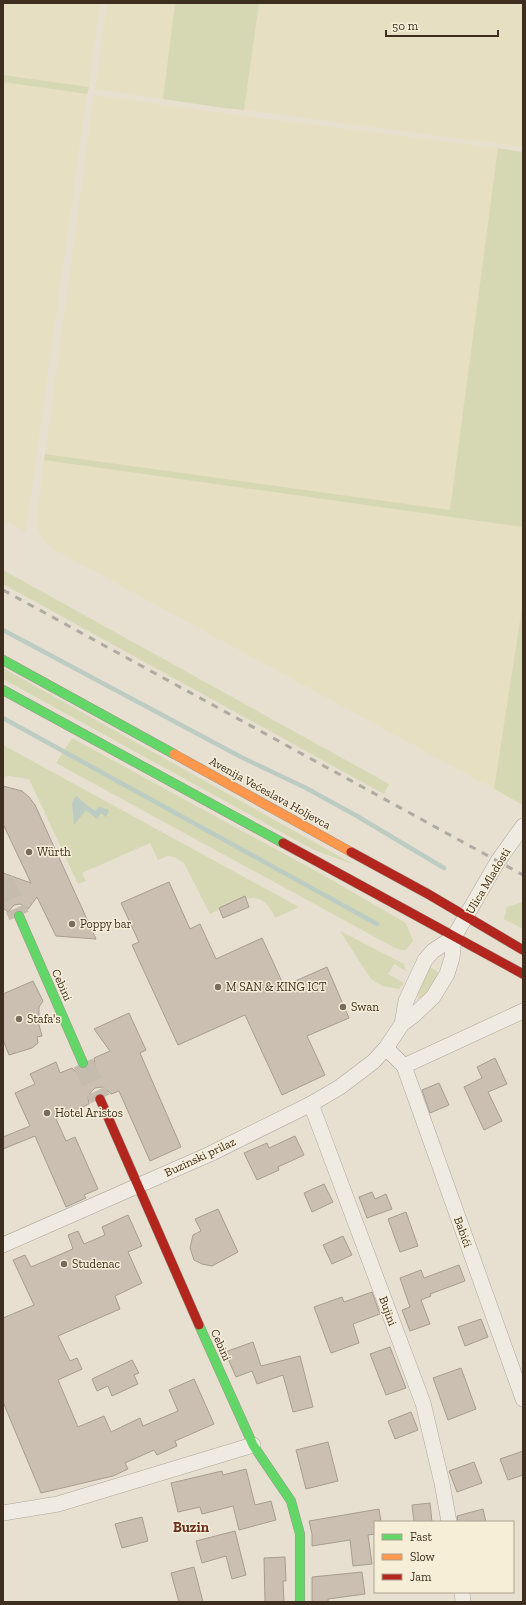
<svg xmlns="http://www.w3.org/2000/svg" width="526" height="1605" font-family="'Zilla Slab',serif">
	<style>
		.farmland { fill: #e6dfc2 }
		.green { fill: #d6d7b3 }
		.water { fill: #bcccc2 }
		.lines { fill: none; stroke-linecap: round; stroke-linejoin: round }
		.stream { stroke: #bcccc2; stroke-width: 4.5 }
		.building { fill: #cbbfb2; stroke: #a89c90 }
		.secondary-tunnel { stroke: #c5bcae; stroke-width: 21; stroke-dasharray: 21 10; stroke-linecap: butt }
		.street-casing { stroke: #ada599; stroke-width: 16 }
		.fast-casing { stroke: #9c958a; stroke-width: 10 }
		.slow-casing { stroke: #9c958a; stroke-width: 10 }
		.jam-casing { stroke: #9c958a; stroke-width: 10 }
		.street { stroke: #efebe3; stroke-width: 15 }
		.fast { stroke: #63d668; stroke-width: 9 }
		.slow { stroke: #ff974d; stroke-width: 9 }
		.jam { stroke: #b3261e; stroke-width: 9 }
		.rail { stroke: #afaaa2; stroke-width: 3; stroke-dasharray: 7 7; stroke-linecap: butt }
		.poi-dot { fill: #786c5e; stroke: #f7eed8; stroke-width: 1.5 }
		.labels { text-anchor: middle; stroke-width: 3; stroke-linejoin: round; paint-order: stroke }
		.street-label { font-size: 12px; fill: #3d2e20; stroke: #f7eed8 }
		.poi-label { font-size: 12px; fill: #3d2e20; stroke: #f7eed8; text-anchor: start }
		.quarter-label { font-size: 14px; font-weight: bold; fill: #6b2e1e; stroke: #f7eed8 }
	</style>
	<rect width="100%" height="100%" fill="#e7e0d1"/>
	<g class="farmland">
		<path d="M3,3H100L89,87L3,75Z"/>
		<path d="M107,3H175L163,99L95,89Z"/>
		<path d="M259,3H523V147L244,110Z"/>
		<path d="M3,82L87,94L26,532L3,520Z"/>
		<path d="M94,95L237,115L498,148L450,511L45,454Z"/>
		<path d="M44,460L523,527V601L494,789L55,550L43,540L38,532L36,521Z"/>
	</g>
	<g class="green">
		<path d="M175,3H259L244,110L224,108L163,99Z"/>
		<path d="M3,75L89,87L87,94L3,82Z"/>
		<path d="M498,148L523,152V527L44,460L45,454L450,510Z"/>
		<path d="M3,570L389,784L384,794L3,584Z"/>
		<path d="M523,601V805L494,789Z"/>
		<path d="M3,668L355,865L314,850L3,679Z"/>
		<path d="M72,738L323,875L406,923L413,941L406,950H401L395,948L56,763Z"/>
		<path d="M3,745L299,907L275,918C261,883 234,902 210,914L184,863L175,857L167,856L158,860L150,843L82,873L86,881L78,884L29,779L8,776L3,777Z"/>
		<path d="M523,902V929L504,919L507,907Z"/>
		<path d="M340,931L404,964L406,971L394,964L388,974L404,983L399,989L382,986L371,979Z"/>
		<path d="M429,966L439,973L423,997L420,999L418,998L417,994Z"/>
	</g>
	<path class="water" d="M77,796L85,804L95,811L99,807L107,809L109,811L106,817L101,813L97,819L86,810L74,825L72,803L75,797Z"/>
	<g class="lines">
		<g class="stream">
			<path d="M3,630L241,757L306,788L357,816L444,868"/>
			<path d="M3,718L377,924"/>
		</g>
	</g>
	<g class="building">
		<path d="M3,786L22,791L29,797L35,805L96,939L56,936L37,897L28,909L20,904L14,905L8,912L3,908V873L31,883L3,824Z"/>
		<path d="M169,882L190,929L200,924L216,959L262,938L284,986L327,967L349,1018L307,1036L325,1075L282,1095L245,1015L178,1045L132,945L139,942L121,903Z"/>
		<path d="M245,896L249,907L223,918L219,908Z"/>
		<path d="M33,981L43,1001L39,1007V1025L42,1036L37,1037L38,1043L32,1048L9,1055L3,1040V994Z"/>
		<path d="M129,1013L146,1050L140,1053L181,1147L150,1161L119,1091L111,1094L107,1090L102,1087L95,1088L91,1092L88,1097L89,1104L56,1119L66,1141L75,1137L98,1189L84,1195L86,1198L66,1207L35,1136L3,1149V1137L30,1126L15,1093L35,1084L30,1074L56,1062L60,1073L72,1068L76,1072L81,1075L88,1074L92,1070L95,1065L94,1058L110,1051L94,1029Z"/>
		<path d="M495,1058L507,1084L488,1092L502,1121L484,1130L464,1087L482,1078L477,1067Z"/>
		<path d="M439,1083L449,1105L430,1113L422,1090Z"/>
		<path d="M295,1136L304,1155L278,1167L279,1170L257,1180L244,1153L267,1143L269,1148Z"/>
		<path d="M324,1184L333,1202L312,1212L304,1193Z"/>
		<path d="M372,1192L375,1199L386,1194L392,1209L367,1218L359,1197Z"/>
		<path d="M218,1209L238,1252L212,1266L202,1264L194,1260L190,1248L193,1235L201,1231L195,1219Z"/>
		<path d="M406,1212L418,1246L400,1252L388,1219Z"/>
		<path d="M128,1215L142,1246L128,1252L142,1283L115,1296L120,1309L58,1336L70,1361L77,1358L82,1369L58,1380L78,1427L104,1416L111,1432L140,1418L143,1426L178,1411L169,1390L194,1379L214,1424L175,1441L177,1446L157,1455L154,1450L125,1463L128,1469L113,1476L41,1493L3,1402V1318L34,1305L13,1260L25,1255L31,1267L73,1249L68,1235L78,1231L84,1244L105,1235L102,1227Z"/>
		<path d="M343,1236L352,1255L332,1264L323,1245Z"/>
		<path d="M459,1265L465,1281L430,1294L431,1296L421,1300L430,1324L410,1331L402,1310L410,1307L400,1278L421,1270L424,1278Z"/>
		<path d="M372,1292L380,1314L353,1324L359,1343L331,1353L314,1307L342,1297L344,1302Z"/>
		<path d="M481,1319L488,1337L465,1346L458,1327Z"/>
		<path d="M253,1342L261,1366L300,1356L313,1407L293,1412L283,1375L257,1384L252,1371L236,1377L225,1352Z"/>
		<path d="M390,1347L406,1388L386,1395L370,1354Z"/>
		<path d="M132,1360L139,1373L134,1375L138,1384L112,1396L108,1386L97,1391L92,1379Z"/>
		<path d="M461,1368L476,1409L448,1420L433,1378Z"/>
		<path d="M411,1412L418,1430L395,1439L388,1421Z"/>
		<path d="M328,1442L338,1481L306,1489L296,1450Z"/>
		<path d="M523,1451V1475L508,1480L500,1459Z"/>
		<path d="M474,1462L482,1483L457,1492L449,1471Z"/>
		<path d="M246,1469L255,1505L271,1501L276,1520L239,1530L233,1506L202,1514L200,1507L178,1512L171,1483L222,1471L223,1475Z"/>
		<path d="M430,1503L432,1522H414L412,1505Z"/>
		<path d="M379,1509L381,1522H375V1534L368,1535L372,1564L353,1566L350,1540L312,1546V1534L309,1521Z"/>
		<path d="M483,1509L486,1522H458L457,1516Z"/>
		<path d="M142,1517L148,1541L122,1548L115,1524Z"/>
		<path d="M235,1531L246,1575L232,1579L226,1556L202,1563L196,1541Z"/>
		<path d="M285,1557L286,1581H283L284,1602H265L264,1558Z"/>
		<path d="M194,1567L203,1602H179L171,1573Z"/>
		<path d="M362,1572L365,1594L328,1599V1602H312V1577Z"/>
	</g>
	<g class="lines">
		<g class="secondary-tunnel">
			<path d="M3,880L19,916"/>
			<path d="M83,1063L100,1099"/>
		</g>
		<defs>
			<g id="street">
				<path d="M402,1024L413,1016L433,997L447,974L452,958L454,937L498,861L523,826"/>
				<path d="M386,1048L404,1066L523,1011"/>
				<path d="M404,1066L523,1399"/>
				<path d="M311,1104L423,1403L442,1483L449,1522"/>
				<path d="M3,1245L210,1154L311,1104L340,1087L373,1062L386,1048L402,1024L406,1001L425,960L433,951L454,937"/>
				<path d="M3,1513L58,1504L253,1445"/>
				<path d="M462,1592L463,1602"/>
			</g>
			<g id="fast">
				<path d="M3,660L174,754"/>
				<path d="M3,690L283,843"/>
				<path d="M19,916L83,1063"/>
				<path d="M199,1325L253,1445L291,1501L300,1534V1602"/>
			</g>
			<path id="slow" d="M174,754L351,852"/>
			<g id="jam">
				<path d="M283,843L523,974"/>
				<path d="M351,852L428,894L523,950"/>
				<path d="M100,1099L199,1325"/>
			</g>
		</defs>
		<use href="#street" class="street-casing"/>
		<use href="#fast" class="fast-casing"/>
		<use href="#slow" class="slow-casing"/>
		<use href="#jam" class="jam-casing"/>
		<use href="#street" class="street"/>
		<use href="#fast" class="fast"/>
		<use href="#slow" class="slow"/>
		<use href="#jam" class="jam"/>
		<path class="rail" d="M3,590L523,875"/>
	</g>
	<g class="poi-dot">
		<circle cx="29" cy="852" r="4"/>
		<circle cx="72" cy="924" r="4"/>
		<circle cx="218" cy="987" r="4"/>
		<circle cx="343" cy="1007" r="4"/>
		<circle cx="19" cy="1019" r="4"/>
		<circle cx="47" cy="1113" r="4"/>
		<circle cx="64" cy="1264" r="4"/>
	</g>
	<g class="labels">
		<g class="street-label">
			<text transform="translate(270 793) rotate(29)" y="4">Avenija Većeslava Holjevca</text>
			<text transform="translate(488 881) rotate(-59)" y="4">Ulica Mladosti</text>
			<text transform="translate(62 985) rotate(66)" y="4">Cebini</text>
			<text transform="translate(200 1157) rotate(-25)" y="4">Buzinski prilaz</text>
			<text transform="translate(463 1232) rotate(70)" y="4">Babići</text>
			<text transform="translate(388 1311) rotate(70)" y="4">Bujini</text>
			<text transform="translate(221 1345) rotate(66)" y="4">Cebini</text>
		</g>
		<g class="poi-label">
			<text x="37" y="856">Würth</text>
			<text x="80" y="928">Poppy bar</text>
			<text x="226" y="991">M SAN &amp; KING ICT</text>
			<text x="351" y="1011">Swan</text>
			<text x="27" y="1023">Stafa's</text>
			<text x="55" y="1117">Hotel Aristos</text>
			<text x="72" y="1268">Studenac</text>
		</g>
		<g class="quarter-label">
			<text x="191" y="1532">Buzin</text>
		</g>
	</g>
	<rect width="526" height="1605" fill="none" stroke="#3d2e20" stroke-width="8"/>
	<rect x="374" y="1521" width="140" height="72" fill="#f7eed8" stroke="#ada18e"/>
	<rect x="382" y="1534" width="20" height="6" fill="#63d668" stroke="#ada18e"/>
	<text x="410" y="1541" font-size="12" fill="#3d2e20">Fast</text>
	<rect x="382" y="1554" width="20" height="6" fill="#ff974d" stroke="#ada18e"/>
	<text x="410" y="1561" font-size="12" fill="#3d2e20">Slow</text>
	<rect x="382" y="1574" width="20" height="6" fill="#b3261e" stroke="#ada18e"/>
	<text x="410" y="1581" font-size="12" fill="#3d2e20">Jam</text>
	<path d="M386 30v6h112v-6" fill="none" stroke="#3d2e20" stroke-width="2"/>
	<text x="392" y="30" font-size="12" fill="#3d2e20" stroke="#f7eed8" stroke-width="3" paint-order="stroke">50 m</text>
</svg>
